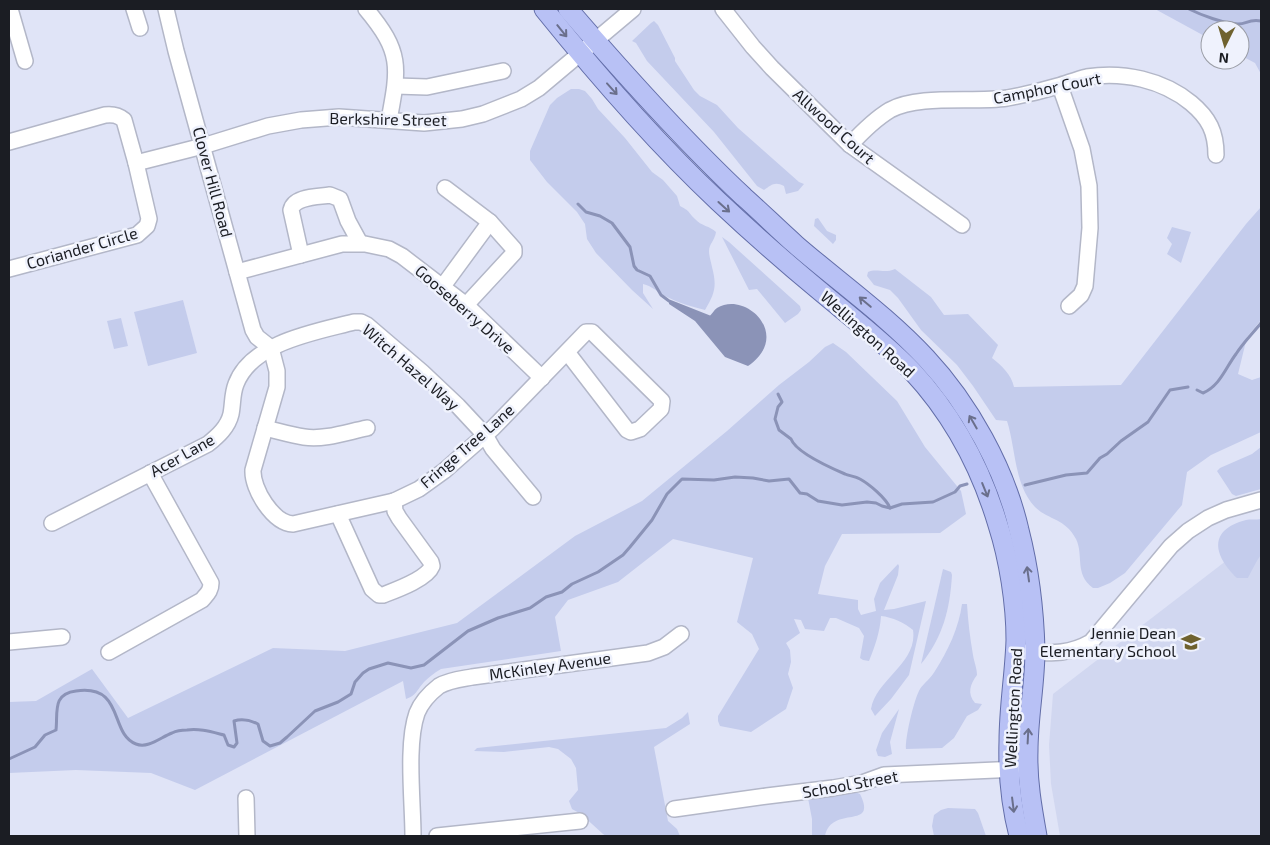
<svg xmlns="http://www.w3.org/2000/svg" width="1270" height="845" font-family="'Exo 2',sans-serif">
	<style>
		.built { fill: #d1d7f0 }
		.green { fill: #c4ccec }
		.water { fill: #8b93b7 }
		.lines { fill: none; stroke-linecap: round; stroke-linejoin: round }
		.stream { stroke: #8b93b7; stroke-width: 3 }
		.minor-casing { stroke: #b3b7c8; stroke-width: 18 }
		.major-casing { stroke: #626da8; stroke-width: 21 }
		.minor { stroke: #fff; stroke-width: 15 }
		.major { stroke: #b8c1f5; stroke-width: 19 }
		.oneway { stroke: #6a6f8c }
		.labels { text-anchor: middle; stroke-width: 5; stroke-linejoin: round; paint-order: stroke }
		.street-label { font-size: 16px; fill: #1b1d23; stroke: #eff2fd }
		.poi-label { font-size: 16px; fill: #1b1d23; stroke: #eff2fd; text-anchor: end }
	</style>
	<rect width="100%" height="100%" fill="#e0e4f7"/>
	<path class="built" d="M1261,534V836H1060L1051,784L1049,745L1053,694Z"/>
	<g class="green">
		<path d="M1155,9H1261V74L1255,63L1240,55V30H1210V39Z"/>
		<path d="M654,21L658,25L675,58V61L694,90L700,96L717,105L738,128L799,182L804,184L798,191L786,194L784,186C775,181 771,185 764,190L757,186L714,132L647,61L636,43L632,41L651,23Z"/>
		<path d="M571,89H579L585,91L592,99L598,109L625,138L652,172L663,180L677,196L680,206C690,211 688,212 695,219C701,226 710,226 716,232C715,240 709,244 709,251C709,256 711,262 712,267C717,286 715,293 705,310C693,307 679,303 667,297C659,293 652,286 643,284V293L653,309L632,290L596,253L587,239L585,224L577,212L547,182L530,160V151L550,105L557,98Z"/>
		<path d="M1261,207V320L1247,337L1238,374L1252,380L1261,377V432L1211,455L1187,472L1182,505L1125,573L1110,583L1098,588H1093C1074,574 1084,555 1076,539C1065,518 1048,520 1035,507C1014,485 1016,449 1007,421L996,420L973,386L957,365L921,330L898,298L890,290L874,285L867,276L868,272C877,268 884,274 895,269L931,297L944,315L968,314L998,345L992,358C1002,366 1011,374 1014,387L1121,385L1246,224Z"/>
		<path d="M818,218L827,231L836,235V240L833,244L814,226L815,219Z"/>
		<path d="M1172,227L1191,232L1181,263L1167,254L1172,244L1167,238Z"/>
		<path d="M722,237L729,242L800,306L801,310L798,314L785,323L757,289L749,290Z"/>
		<path d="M183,300L197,353L148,366L134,312Z"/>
		<path d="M121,318L128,346L114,349L107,321Z"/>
		<path d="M833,343L846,352L897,401L925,447L961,491L966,514L940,533L842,534L825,566L818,594L858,600V609L861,615L876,611L874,599L880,583L898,564L899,566L898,575L884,610L894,609L926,601L909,675L891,699L875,716L871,709C876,679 918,663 913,630C905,623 892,617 881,616C880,632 875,646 869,661L863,660L860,658L864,636L859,628L836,618H830L824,631L805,629L801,620L794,619L800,633L786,643L790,650L791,662L788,674L793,688L786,709L751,732L720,726L718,721V716L759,649L752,634L737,622L753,558L673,539L618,582L568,600L555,617L561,651L441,669C434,673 429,677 424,682C416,691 417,695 406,699L403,681L195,790L151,773L76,770L9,773V702L36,701L92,669L128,718L273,648L345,651L457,623L575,536L642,501L727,431L779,385L809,362L825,347Z"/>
		<path d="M1261,447V489L1236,496L1232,494L1217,471L1220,468L1252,454Z"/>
		<path d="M1261,519V555C1258,558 1250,574 1248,578H1237C1214,556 1207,530 1246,520C1250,519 1256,520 1261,519Z"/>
		<path d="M943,569L951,572L952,575C950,609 943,637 921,664Z"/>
		<path d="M962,604H967C968,621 970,638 973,655C974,662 977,668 977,675C970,684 967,694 975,703L982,704L978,710L967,716L954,738L942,748L906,749C905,738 914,699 920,689C924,683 931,678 935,671C948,651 959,627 962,604Z"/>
		<path d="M899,709L890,742L892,754L885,757L878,756L876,750L882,733Z"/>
		<path d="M688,712L690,724L654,747L668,821L677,829L680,836H606L603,834L581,814L572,809L569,801L578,790L576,768L571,759L558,749L549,747L504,752L474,751L477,748L666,728L682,718Z"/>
		<path d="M855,792L860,794C878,831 832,804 825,836H812V819L808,798Z"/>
		<path d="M948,808L975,809L978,813L986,836H934L932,826L934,815L941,810Z"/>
	</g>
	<path class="water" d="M669,301L709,317C712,314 714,310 717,308C745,290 793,335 748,366L725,357L695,321L669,304Z"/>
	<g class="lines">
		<g class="stream">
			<path d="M1189,9C1201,15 1225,24 1238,24C1247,24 1248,19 1261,21"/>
			<path d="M578,204L586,212L600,216L612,223L630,247L634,266L637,270L650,276L661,295L669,301L712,318"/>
			<path d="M1197,390L1203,393C1220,386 1226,367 1236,354C1243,343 1253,333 1261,323"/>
			<path d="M778,394L782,402L778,407L775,419L779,430L791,439C796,452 831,468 845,474C849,476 855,476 860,479C869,484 886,498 890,508"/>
			<path d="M1025,485L1066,475L1087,473L1100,458L1107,454L1121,441L1148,422L1170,390L1188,387"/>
			<path d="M9,759L35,747L45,735L56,730C58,712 52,694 76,691C125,684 109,734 136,744C148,749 161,737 172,733C176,731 182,730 187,730C199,728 212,732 224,735L228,745L234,747L237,743L234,721C243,718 250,720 258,724L263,741L270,746L280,743L287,737L315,711L338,702L351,694L355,682L363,673L369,669L388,663L411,668L424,665L468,631L498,618L530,608L546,597L562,592L572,584L598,572L623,555L630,547L652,520L667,494L682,479L714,480L735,477L753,478L769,481L789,479L800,493L807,494L818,501L842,505L867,502L876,503L882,506L890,508L902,504L933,502L955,492L960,486L967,484"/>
		</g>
		<defs>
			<g id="minor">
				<path d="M10,9L25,61"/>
				<path d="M134,9L140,28"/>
				<path d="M166,9L176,51L253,330L257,337L271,348"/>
				<path d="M366,9C402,52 399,67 389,120"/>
				<path d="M723,9L753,47L772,68L850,145L962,225"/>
				<path d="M396,86L427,87L503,71"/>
				<path d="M1060,86L1082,149L1089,186L1090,228L1085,286L1081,295L1069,306"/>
				<path d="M9,142L105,115C113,114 118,115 124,120L136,163L149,219L147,226L137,235L9,269"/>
				<path d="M850,145C862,132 875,119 890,110C920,94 973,103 1007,98C1024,95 1041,91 1058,86C1068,83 1078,79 1087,77C1123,71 1163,80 1191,103C1209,118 1216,132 1216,155"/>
				<path d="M136,163L203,146L268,126L301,120L339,117L424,123L462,119L483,114L521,99L539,88L633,9"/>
				<path d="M445,188L490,222L514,249V253L466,305"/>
				<path d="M301,255L291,210C294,196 318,197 330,195L340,199L348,221L360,243"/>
				<path d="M237,272L342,244H365L389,249L402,256L466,305L542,378"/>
				<path d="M443,286L490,222"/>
				<path d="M271,348L277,371V387L253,470C252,489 273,523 293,524L394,501L419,489L444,471L493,428L586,332H592L662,401L661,409L640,429L631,432L627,430L567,352"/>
				<path d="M265,428C278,431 291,435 304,437C325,440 347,432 367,428"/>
				<path d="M338,514L372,589L379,595H383C396,590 427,579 432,566L431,562L399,518L395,511L394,501"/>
				<path d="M52,523L208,444C218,436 228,427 231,414C233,404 232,394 236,384C252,342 316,332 354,322H361L367,325L422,372L458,406L485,435L493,449L533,497"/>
				<path d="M9,642L62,637"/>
				<path d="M109,652L202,600C207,594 211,591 211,583L150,473"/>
				<path d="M1025,652C1051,653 1068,655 1091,642L1171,546L1188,531L1208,518L1226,510L1261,500"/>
				<path d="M246,798L247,836"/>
				<path d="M674,809L767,796L833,788L862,783L884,775L1019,769"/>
				<path d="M413,836C413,802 406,744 417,713C421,703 430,693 439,686C449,680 461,679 472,677L648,653L664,647L681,634"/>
				<path d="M437,836L580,821"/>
			</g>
			<g id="major">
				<path d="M544,9C598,76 655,142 718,201C751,232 785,262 820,291C851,317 884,342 912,371C952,414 981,468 998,525C1009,559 1016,604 1016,640C1015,673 1009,707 1009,741C1008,773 1011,805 1019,836"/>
				<path d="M568,9C624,74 682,139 744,197C762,213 779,230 796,245C840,283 887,316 926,358C969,404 1005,469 1019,530C1029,569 1034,610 1035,650C1035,684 1028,717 1028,751C1027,780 1032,808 1037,836"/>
			</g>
		</defs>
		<use href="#minor" class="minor-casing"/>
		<use href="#major" class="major-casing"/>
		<use href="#minor" class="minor"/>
		<use href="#major" class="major"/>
	</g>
	<defs><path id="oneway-shaft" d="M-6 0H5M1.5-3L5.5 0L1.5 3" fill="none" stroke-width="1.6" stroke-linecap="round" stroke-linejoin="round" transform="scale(1.25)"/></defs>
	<g class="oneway">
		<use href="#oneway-shaft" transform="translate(562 31) rotate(51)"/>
		<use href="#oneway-shaft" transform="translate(612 89) rotate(48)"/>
		<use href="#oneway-shaft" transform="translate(724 207) rotate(42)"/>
		<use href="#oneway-shaft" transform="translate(865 302) rotate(-140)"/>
		<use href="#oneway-shaft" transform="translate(973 422) rotate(-120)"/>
		<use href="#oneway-shaft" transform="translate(985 490) rotate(68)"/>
		<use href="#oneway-shaft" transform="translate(1028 574) rotate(-98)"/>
		<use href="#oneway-shaft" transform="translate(1028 736) rotate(-87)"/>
		<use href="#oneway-shaft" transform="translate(1013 805) rotate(83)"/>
	</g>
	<defs>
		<symbol id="school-bare" viewBox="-9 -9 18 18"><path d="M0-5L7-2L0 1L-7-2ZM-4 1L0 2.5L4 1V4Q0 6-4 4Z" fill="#6f622f" stroke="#eff2fd" stroke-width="2.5" paint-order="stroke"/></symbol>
	</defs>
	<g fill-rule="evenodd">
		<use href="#school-bare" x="1177" y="628" width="28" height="28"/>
	</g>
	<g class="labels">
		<g class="street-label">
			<text transform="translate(1047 88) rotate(-11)" y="6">Camphor Court</text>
			<text transform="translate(388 119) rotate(1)" y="6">Berkshire Street</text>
			<text transform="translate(834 126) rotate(42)" y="6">Allwood Court</text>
			<text transform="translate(213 182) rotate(75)" y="6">Clover Hill Road</text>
			<text transform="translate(82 248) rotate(-16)" y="6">Coriander Circle</text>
			<text transform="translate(465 309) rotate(41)" y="6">Gooseberry Drive</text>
			<text transform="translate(868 334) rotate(42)" y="6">Wellington Road</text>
			<text transform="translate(411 367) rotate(41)" y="6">Witch Hazel Way</text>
			<text transform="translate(467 446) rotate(-41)" y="6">Fringe Tree Lane</text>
			<text transform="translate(182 455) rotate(-29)" y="6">Acer Lane</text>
			<text transform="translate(550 666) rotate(-8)" y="6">McKinley Avenue</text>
			<text transform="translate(1013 708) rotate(-87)" y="6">Wellington Road</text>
			<text transform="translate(850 784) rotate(-10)" y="6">School Street</text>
		</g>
		<g class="poi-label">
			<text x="1176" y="639">Jennie Dean<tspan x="1176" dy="18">Elementary School</tspan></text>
		</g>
	</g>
	<rect width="1270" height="845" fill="none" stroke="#1b1d23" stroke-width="20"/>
	<g transform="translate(1225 45) rotate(185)"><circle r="24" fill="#eff2fd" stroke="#9a9da6"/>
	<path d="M0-4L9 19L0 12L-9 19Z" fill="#6f622f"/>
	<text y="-8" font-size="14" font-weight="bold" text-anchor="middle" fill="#1b1d23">N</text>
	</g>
</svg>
